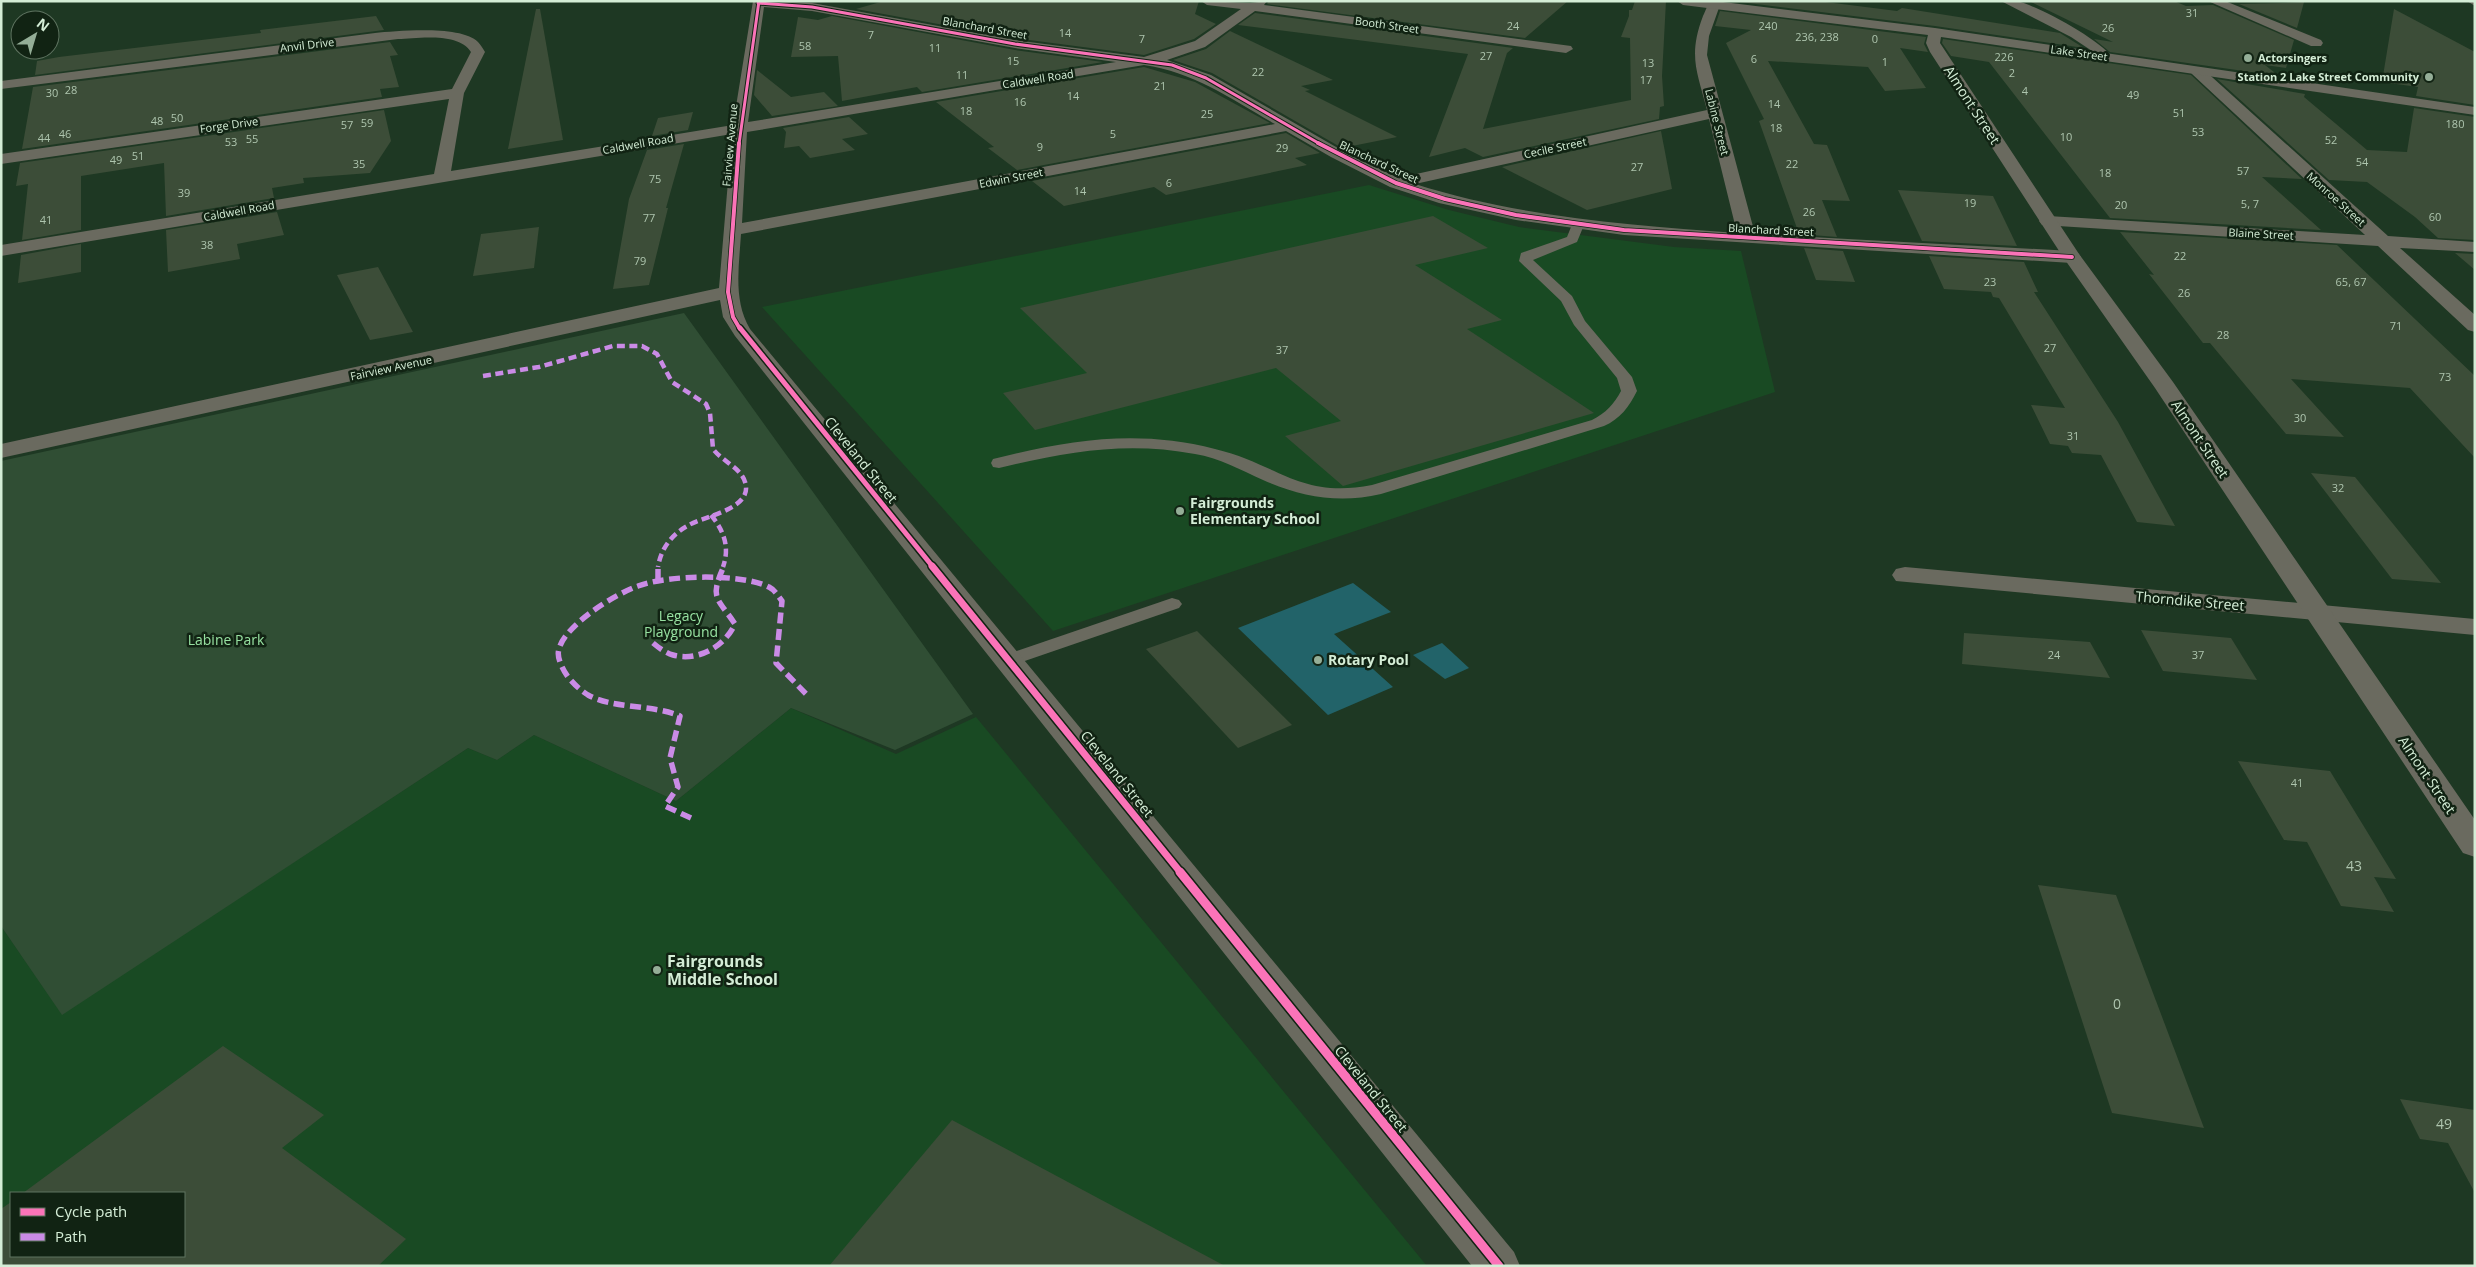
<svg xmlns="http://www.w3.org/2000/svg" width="2476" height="1267" font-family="'Open Sans',sans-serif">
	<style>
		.built { fill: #194a23; fill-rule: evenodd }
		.green { fill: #304e34 }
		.water { fill: #226369 }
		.building { fill: #3c4d38 }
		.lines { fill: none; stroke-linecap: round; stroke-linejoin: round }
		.service { fill: #6a6a5f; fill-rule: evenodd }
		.minor { fill: #6a6a5f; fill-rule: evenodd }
		.tertiary { fill: #6a6a5f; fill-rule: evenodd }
		.quiet-far1 { stroke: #ca8be6; stroke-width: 4.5; stroke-dasharray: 8 4.5; stroke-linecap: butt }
		.quiet { stroke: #ca8be6; stroke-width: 5.5; stroke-dasharray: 11 5.5; stroke-linecap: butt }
		.cycleway-far4-casing { stroke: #112313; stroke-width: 5 }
		.cycleway-far3-casing { stroke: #112313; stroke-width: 5.5 }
		.cycleway-far2-casing { stroke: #112313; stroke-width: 8 }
		.cycleway-far1-casing { stroke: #112313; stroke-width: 10 }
		.cycleway-casing { stroke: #112313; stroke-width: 12 }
		.cycleway-far4 { stroke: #fb73b8; stroke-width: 3 }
		.cycleway-far3 { stroke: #fb73b8; stroke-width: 4 }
		.cycleway-far2 { stroke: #fb73b8; stroke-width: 5 }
		.cycleway-far1 { stroke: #fb73b8; stroke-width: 7 }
		.cycleway { stroke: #fb73b8; stroke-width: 9 }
		.poi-dot { fill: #94ae97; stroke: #112313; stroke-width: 2 }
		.labels { text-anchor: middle; stroke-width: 5; stroke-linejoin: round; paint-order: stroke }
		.number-label { font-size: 11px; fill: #aec5ae }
		.far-street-label { font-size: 11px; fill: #d4edd6; stroke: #112313 }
		.far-poi-label { font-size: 11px; font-weight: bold; fill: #d4edd6; stroke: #112313; text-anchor: start }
		.street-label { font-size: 14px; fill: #d4edd6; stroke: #112313 }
		.poi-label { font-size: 14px; font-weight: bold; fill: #d4edd6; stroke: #112313; text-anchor: start }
		.park-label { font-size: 14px; fill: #97e1a1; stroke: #112313 }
		.near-number-label { font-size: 14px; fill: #aec5ae }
		.near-poi-label { font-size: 16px; font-weight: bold; fill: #d4edd6; stroke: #112313; text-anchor: start }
	</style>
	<rect width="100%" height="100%" fill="#1e3823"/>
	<g class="built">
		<path d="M1369,185L1449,210L1519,227L1674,247L1741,251L1775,392L1053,631L762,307Z"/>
		<path d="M791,708L896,754L976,717L1427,1266H1V926L62,1014L468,748L497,760L534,735L676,801ZM11,1193H184V1256H11Z"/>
	</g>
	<path class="green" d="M684,313L973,714L895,750L791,708L676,801L534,735L497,760L468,748L62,1015L1,926V461Z"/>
	<g class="water">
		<path d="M1353,583L1391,612L1334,634L1393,687L1328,715L1238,628Z"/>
		<path d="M1442,643L1469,668L1445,679L1413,655Z"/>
	</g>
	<g class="building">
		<path d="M884,1H1199L1195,14L1216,24L1194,39L1144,55L1015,38L856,9Z"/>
		<path d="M1269,1H1568L1525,38L1267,4Z"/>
		<path d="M1635,1H1666L1662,76L1664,106L1660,107L1659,119L1483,157L1465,148L1429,157L1468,54L1238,25L1255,13L1513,48L1507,53L1483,129L1631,100L1630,38L1621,37L1629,16V10H1632Z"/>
		<path d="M1732,1H1818L1897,11L1902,8L2060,33L2084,48L1935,26Z"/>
		<path d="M2029,1H2174L2186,6L2213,5L2294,40L2286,68L2265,65L2279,76L2110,52L2094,39L2113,42Z"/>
		<path d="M2304,2L2297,28L2239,4L2282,3Z"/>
		<path d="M536,9H540L563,140L508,149Z"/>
		<path d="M2394,9L2475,52V105L2416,96L2418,87L2382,82Z"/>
		<path d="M1720,11L1926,37L1924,44L1928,52L1900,48L1926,88L1885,91L1868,67L1768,61L1814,144L1827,145L1850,201L1822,200L1837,237L1799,234L1759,121L1764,119L1726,43L1751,30L1715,26Z"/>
		<path d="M376,16L384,30L35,75L37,61L59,57L261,33L260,30Z"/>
		<path d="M832,16L1015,50L1103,62L922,92L917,87L842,101L838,56L791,57L798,17L818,20Z"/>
		<path d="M1230,31L1333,80L1301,86L1310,90L1305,91L1397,137L1342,148L1212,73L1173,60L1206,49Z"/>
		<path d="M1943,39L2191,75L2302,179L2262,177L2321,230L2110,218L1989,62L1951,56L1942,43Z"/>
		<path d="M390,42L398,55L390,56L399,87L380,89L382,97L22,149L33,87Z"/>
		<path d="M1144,67L1195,82L1270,123L1017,170L988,148L994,147L936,102Z"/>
		<path d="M757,70L791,97L824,92L838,106L772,116L754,95Z"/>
		<path d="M2217,79L2305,94L2304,97L2367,150L2407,152L2414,108L2475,117V240L2438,238L2415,217L2367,182L2329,180Z"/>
		<path d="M384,110L391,141L370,173L303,178L304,183L272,188L274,198L166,216L164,163L81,176V230L22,240L28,184L16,186L20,163Z"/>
		<path d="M693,112L688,130L652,136L658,118Z"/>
		<path d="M849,117L868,134L842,139L855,150L810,158L799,146L784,148L786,132L783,128Z"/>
		<path d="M1661,131L1672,189L1587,210L1502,167Z"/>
		<path d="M1286,133L1320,153L1295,158L1307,165L1166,195L1154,187L1064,206L1032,181Z"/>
		<path d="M684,144L666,208H668L649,285L613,289L629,199L647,150Z"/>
		<path d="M1898,190L1993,196L2017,246L1922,241Z"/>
		<path d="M277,212L284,235L237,244L240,259L168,272L166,230Z"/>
		<path d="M1433,216L1488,248L1415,265L1502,320L1467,329L1594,413L1343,486L1285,436L1341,421L1276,368L1035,430L1003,393L1087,373L1020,308Z"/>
		<path d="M539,227L534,268L473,276L481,234Z"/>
		<path d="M2120,232L2337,245L2475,376V458L2410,388L2291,379L2344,437L2286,434L2210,343H2203L2149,274L2154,275Z"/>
		<path d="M81,244V272L18,283L21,255Z"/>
		<path d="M1804,248L1843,251L1855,282L1816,280Z"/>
		<path d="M2455,253L2475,254V270Z"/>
		<path d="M1929,256L2024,262L2038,292H2034L2118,422L2175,526L2137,522L2101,455L2072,453L2068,446L2050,444L2031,405L2065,408L1999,298L1993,297L1991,292L1944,289Z"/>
		<path d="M378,267L413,332L370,340L337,275Z"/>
		<path d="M2311,473L2355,477L2441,583L2392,579Z"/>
		<path d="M2141,630L2231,638L2257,680L2163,671Z"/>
		<path d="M1197,631L1292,725L1238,748L1146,649Z"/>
		<path d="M1964,633L2090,642L2110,678L1962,664Z"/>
		<path d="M2238,761L2330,771L2396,879L2374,877L2394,912L2341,906L2307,842L2284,840Z"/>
		<path d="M2038,885L2116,895L2204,1128L2112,1113Z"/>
		<path d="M223,1046L324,1115L282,1148L406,1239L378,1266H1V1209L11,1202V1256H184V1193H23Z"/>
		<path d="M2400,1099L2475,1110V1193L2448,1143L2420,1139Z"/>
		<path d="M952,1120L1225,1266H829Z"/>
	</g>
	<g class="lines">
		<g class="service">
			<path d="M1578,221L1584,225L1577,242L1533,260L1572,296L1585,321L1632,377L1637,391C1629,407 1620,419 1604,426L1381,494C1339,504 1301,497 1263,480C1241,470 1219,458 1195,454C1125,441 1067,452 999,468L993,467L991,463L993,459C1069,440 1137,429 1215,449C1278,464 1300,499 1372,485L1592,420C1606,413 1614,404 1621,391L1617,378L1574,325L1561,301L1519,261L1521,253L1567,237L1573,222Z"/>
			<path d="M1172,598L1179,600L1182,604L1179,608L1016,664L1009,666L1002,664L999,660L1002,656Z"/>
		</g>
		<g class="minor">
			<path d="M753,1L812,3L1015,40L1144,57L1195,41L1241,9L1207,5L1201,1L1250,3L1267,1L1264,5L1571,46L1573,49L1566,53L1255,11L1205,47L1167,60L1211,75L1343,151L1398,178L1707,110C1697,71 1688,56 1703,16C1706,10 1707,3 1714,1L1720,5L1709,36L1707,55L1755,234L2072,251L2078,253L2081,257L2078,261L2072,263L1624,235L1516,220L1439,203L1390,187L1331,157L1286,131L741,234C739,267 733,300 750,329L1514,1252L1520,1266H1472L735,336L723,317L720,300L1,458V444L719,288L732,134L1,256V245L434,174L449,99L1,164V154L452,89L471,52C459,32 418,38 398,39L1,89V81L375,33C398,31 461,25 478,42C481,45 483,49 485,52L464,93L451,171L733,125ZM764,7L812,11L1015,48L1116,62L748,122ZM1144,65C1194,72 1231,99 1275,124L742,223L747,132ZM1709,119L1737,233C1628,225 1519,217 1415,184Z"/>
			<path d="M2001,1C2006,1 2012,0 2017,1C2038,6 2099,39 2112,57L2105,61L2100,60L2095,53L2071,37Z"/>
			<path d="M2208,1H2225L2321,40L2323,43L2321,46H2311Z"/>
			<path d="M2467,1H2475V6Z"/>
			<path d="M2197,67L2202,68L2388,236L2475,242V252L2400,248L2475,315V332L2468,330L2378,246L2042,225L2039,221L2042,217L2048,216L2365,235L2192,74L2190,71Z"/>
			<path d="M1905,567L2475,619V635L1896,581L1892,575L1896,569Z"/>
		</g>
		<path class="tertiary" d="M1677,1H1715L1935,28L2475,107V115L1941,37L1940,43L2079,254L2173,382L2475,820V857L2463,853L2155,388L2063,257L1930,52L1926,43L1928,35L1683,5Z"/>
		<g class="quiet-far1">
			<path d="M483,376L539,367L613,346H642L657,354L672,382L706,404L710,413L713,449C722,461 741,468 745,482C754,509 704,516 689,525C672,534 661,548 658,567"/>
			<path d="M711,515C724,531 730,547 723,567"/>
		</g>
		<g class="quiet">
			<path d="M658,580V566"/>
			<path d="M653,643C659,648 666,653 673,655C698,662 725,646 735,624C717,597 709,599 724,566"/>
			<path d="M691,818L665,806L678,787L670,758L680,716C651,704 613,709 588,695C580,690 574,684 568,677C563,670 556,657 559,649C565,625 615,594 638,586C666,575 742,573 769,587C775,590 778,596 782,601L776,663L809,697"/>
		</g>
		<defs>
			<g id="cycleway-far4">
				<path d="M758,3L812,7L1015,44L1172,65L1206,78L1320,144"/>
				<path d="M739,144L759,1"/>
			</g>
			<g id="cycleway-far3">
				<path d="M739,143L728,292L733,317L740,329"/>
				<path d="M1318,143L1396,183L1445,199L1516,215L1624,230L2072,257"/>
			</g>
			<path id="cycleway-far2" d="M740,328L933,567"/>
			<path id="cycleway-far1" d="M932,566L1181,873"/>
			<path id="cycleway" d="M1180,872L1499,1266"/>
		</defs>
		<use href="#cycleway-far4" class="cycleway-far4-casing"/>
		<use href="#cycleway-far3" class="cycleway-far3-casing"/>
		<use href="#cycleway-far2" class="cycleway-far2-casing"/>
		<use href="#cycleway-far1" class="cycleway-far1-casing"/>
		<use href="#cycleway" class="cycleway-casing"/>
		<use href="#cycleway-far4" class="cycleway-far4"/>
		<use href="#cycleway-far3" class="cycleway-far3"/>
		<use href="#cycleway-far2" class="cycleway-far2"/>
		<use href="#cycleway-far1" class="cycleway-far1"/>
		<use href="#cycleway" class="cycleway"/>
	</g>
	<g class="poi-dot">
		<circle cx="2248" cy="58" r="5"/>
		<circle cx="2429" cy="77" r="5"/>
		<circle cx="1180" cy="511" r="5"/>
		<circle cx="1318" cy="660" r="5"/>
		<circle cx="657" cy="970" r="5"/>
	</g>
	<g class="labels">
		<g class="number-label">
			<text x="2192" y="17">31</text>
			<text x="1513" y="30">24</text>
			<text x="1768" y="30">240</text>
			<text x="2108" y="32">26</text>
			<text x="1065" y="37">14</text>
			<text x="871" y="39">7</text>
			<text x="1817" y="41">236, 238</text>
			<text x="1142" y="43">7</text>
			<text x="1875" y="43">0</text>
			<text x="805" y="50">58</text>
			<text x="935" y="52">11</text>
			<text x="1486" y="60">27</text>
			<text x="2004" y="61">226</text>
			<text x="1754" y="63">6</text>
			<text x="1013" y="65">15</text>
			<text x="1885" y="66">1</text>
			<text x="1648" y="67">13</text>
			<text x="1258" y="76">22</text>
			<text x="2012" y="77">2</text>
			<text x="962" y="79">11</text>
			<text x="1646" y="84">17</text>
			<text x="1160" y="90">21</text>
			<text x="71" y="94">28</text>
			<text x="2025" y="95">4</text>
			<text x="52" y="97">30</text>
			<text x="2133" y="99">49</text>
			<text x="1073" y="100">14</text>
			<text x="1020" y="106">16</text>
			<text x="1774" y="108">14</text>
			<text x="966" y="115">18</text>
			<text x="2179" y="117">51</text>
			<text x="1207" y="118">25</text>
			<text x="177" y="122">50</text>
			<text x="157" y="125">48</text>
			<text x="367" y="127">59</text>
			<text x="2455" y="128">180</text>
			<text x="347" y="129">57</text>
			<text x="1776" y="132">18</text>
			<text x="2198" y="136">53</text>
			<text x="65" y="138">46</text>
			<text x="1113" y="138">5</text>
			<text x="2066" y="141">10</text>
			<text x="44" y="142">44</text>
			<text x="252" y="143">55</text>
			<text x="2331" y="144">52</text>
			<text x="231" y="146">53</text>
			<text x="1040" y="151">9</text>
			<text x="1282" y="152">29</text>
			<text x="138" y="160">51</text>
			<text x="116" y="164">49</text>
			<text x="2362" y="166">54</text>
			<text x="359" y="168">35</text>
			<text x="1792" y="168">22</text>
			<text x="1637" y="171">27</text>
			<text x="2243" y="175">57</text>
			<text x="2105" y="177">18</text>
			<text x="655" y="183">75</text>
			<text x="1169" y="187">6</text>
			<text x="1080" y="195">14</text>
			<text x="184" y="197">39</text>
			<text x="1970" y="207">19</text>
			<text x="2250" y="208">5, 7</text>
			<text x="2121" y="209">20</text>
			<text x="1809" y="216">26</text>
			<text x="2435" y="221">60</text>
			<text x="649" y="222">77</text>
			<text x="46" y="224">41</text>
			<text x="207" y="249">38</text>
			<text x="2180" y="260">22</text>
			<text x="640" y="265">79</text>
			<text x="1990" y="286">23</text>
			<text x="2351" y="286">65, 67</text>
			<text x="2184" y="297">26</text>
			<text x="2396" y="330">71</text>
			<text x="2223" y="339">28</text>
			<text x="2050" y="352">27</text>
			<text x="1282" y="354">37</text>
			<text x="2445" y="381">73</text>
			<text x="2300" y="422">30</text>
			<text x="2073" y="440">31</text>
			<text x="2338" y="492">32</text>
			<text x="2054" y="659">24</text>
			<text x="2198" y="659">37</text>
			<text x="2297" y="787">41</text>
		</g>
		<g class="far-street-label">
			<text transform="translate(1387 25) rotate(8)" y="4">Booth Street</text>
			<text transform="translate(985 28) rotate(10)" y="4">Blanchard Street</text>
			<text transform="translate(307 45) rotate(-7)" y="4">Anvil Drive</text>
			<text transform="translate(2079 53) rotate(8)" y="4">Lake Street</text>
			<text transform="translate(1038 79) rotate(-9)" y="4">Caldwell Road</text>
			<text transform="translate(1717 122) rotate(76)" y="4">Labine Street</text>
			<text transform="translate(229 125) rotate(-8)" y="4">Forge Drive</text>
			<text transform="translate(638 144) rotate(-10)" y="4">Caldwell Road</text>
			<text transform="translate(730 145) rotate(-85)" y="4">Fairview Avenue</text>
			<text transform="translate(1555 148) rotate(-12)" y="4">Cecile Street</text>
			<text transform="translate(1379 162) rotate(25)" y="4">Blanchard Street</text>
			<text transform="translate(1011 178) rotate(-11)" y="4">Edwin Street</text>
			<text transform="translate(2336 199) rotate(42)" y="4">Monroe Street</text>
			<text transform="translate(239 211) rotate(-10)" y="4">Caldwell Road</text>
			<text transform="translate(1771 230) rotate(3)" y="4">Blanchard Street</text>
			<text transform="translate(2261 234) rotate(3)" y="4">Blaine Street</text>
			<text transform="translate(391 368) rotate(-12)" y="4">Fairview Avenue</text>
		</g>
		<g class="far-poi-label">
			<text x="2258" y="62">Actorsingers</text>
			<text x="2419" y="81" text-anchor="end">Station 2 Lake Street Community</text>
		</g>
		<g class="street-label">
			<text transform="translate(1972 105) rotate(57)" y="5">Almont Street</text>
			<text transform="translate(2200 439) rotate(56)" y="5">Almont Street</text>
			<text transform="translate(861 460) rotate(51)" y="5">Cleveland Street</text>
			<text transform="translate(2190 601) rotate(5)" y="5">Thorndike Street</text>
			<text transform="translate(1117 774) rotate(51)" y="5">Cleveland Street</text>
			<text transform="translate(2427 775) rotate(56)" y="5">Almont Street</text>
			<text transform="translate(1371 1089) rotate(51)" y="5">Cleveland Street</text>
		</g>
		<g class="poi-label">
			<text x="1190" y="508">Fairgrounds<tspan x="1190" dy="16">Elementary School</tspan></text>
			<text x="1328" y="665">Rotary Pool</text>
		</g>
		<g class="park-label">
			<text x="681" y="621">Legacy<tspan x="681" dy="16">Playground</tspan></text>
			<text x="226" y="645">Labine Park</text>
		</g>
		<g class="near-number-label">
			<text x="2354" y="871">43</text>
			<text x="2117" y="1009">0</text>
			<text x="2444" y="1129">49</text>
		</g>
		<g class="near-poi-label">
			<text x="667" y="967">Fairgrounds<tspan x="667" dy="18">Middle School</tspan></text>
		</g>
	</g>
	<rect width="2476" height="1267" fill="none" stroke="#d4edd6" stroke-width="5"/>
	<rect x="10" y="1192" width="175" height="65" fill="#112313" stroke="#5f7461"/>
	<rect x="20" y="1208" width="25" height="8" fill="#fb73b8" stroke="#5f7461"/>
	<text x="55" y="1217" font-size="15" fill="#d4edd6">Cycle path</text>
	<rect x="20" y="1233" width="25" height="8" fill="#ca8be6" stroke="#5f7461"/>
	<text x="55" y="1242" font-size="15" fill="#d4edd6">Path</text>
	<g transform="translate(35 35) rotate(38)"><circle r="24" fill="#112313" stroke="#5f7461"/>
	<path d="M0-4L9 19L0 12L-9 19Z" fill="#94ae97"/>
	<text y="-8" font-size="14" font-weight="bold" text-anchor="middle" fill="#d4edd6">N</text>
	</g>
</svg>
